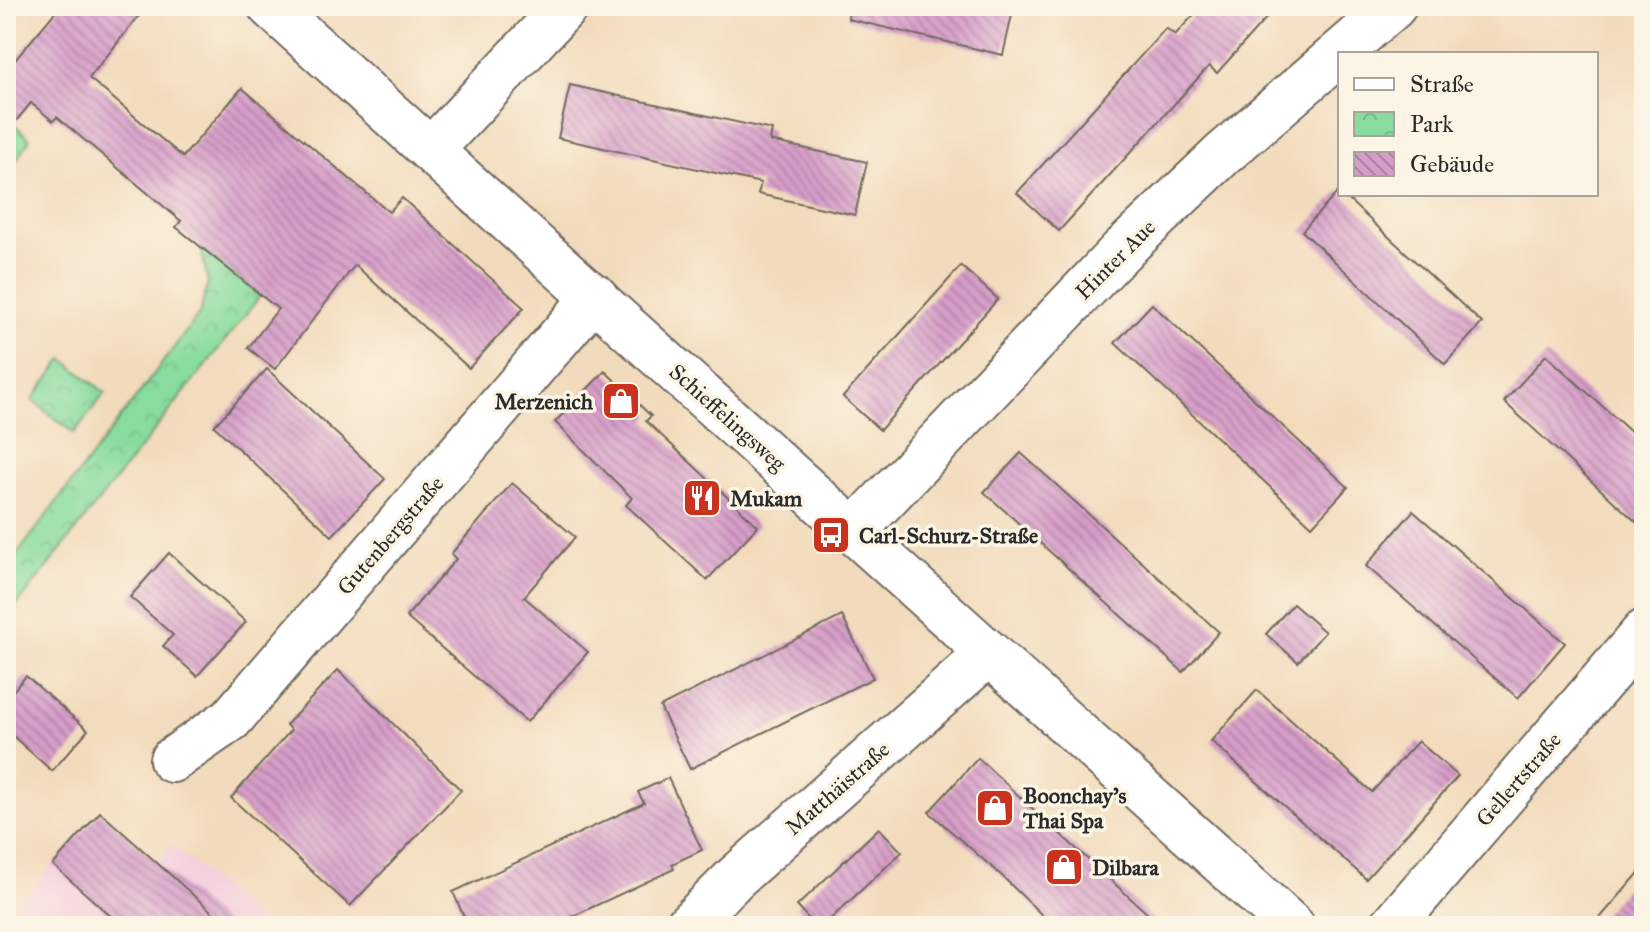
<svg xmlns="http://www.w3.org/2000/svg" width="1650" height="932" font-family="'IM FELL Great Primer',serif">
	<style>
		.built { fill: #f4cfdd }
		.grass { fill: url(#grass-dots); stroke: #598464; stroke-width: 2 }
		.park { fill: url(#park-crowns); stroke: #598464; stroke-width: 2 }
		.building { fill: url(#building-back-hatch) }
		.lines { fill: none; stroke-linecap: round; stroke-linejoin: round }
		.minor-casing { stroke: #71695e; stroke-width: 48 }
		.minor { stroke: #fff; stroke-width: 44 }
		.labels { text-anchor: middle; stroke-width: 7; stroke-linejoin: round; paint-order: stroke }
		.street-label { font-size: 22px; fill: #2b2b2b; stroke: #fcf5e5 }
		.poi-label { font-size: 22px; font-weight: bold; fill: #2b2b2b; stroke: #fcf5e5; text-anchor: start }
	</style>
	<defs>
		<pattern id="grass-dots" width="8" height="8" patternUnits="userSpaceOnUse" patternTransform="scale(2)"><rect width="8" height="8" fill="#87dc9e"/><path d="M2 2h.1M6 6h.1" fill="none" stroke="#75bd88" stroke-width="1.8" stroke-linecap="round"/></pattern>
		<pattern id="park-crowns" width="20" height="18" patternUnits="userSpaceOnUse" patternTransform="scale(2)"><rect width="20" height="18" fill="#87dc9e"/><path d="M2 6a3 3 0 1 1 6 0M12 15a3 3 0 1 1 6 0" fill="none" stroke="#75bd88"/></pattern>
		<pattern id="building-back-hatch" width="6" height="6" patternUnits="userSpaceOnUse" patternTransform="scale(2)"><rect width="6" height="6" fill="#d79dc9"/><path d="M-1 5l2 2M0 0l6 6M5-1l2 2" fill="none" stroke="#af80a3"/></pattern>
	</defs>
	<rect width="100%" height="100%" fill="#fcf5e5"/>
	<filter id="ink" filterUnits="userSpaceOnUse"><feTurbulence type="fractalNoise" baseFrequency=".0125" numOctaves="2"/><feDisplacementMap in="SourceGraphic" scale="16" xChannelSelector="R" yChannelSelector="G"/><feConvolveMatrix kernelMatrix="1 2 1 2 8 2 1 2 1" color-interpolation-filters="sRGB"/></filter>
	<filter id="wash" filterUnits="userSpaceOnUse"><feTurbulence type="fractalNoise" baseFrequency=".006" numOctaves="4" result="noise"/><feDisplacementMap in="SourceGraphic" scale="32" xChannelSelector="R" yChannelSelector="G"/><feGaussianBlur stdDeviation="1.8" result="paint"/><feColorMatrix in="noise" values="0 0 0 0 0 0 0 0 0 0 0 0 0 0 0 0 0 1.4 0 .05"/><feComposite in="paint" operator="in"/></filter>
	<g filter="url(#wash)">
		<rect width="100%" height="100%" fill="#f2dbbc"/>
		<path class="built" d="M100,812L156,862L172,844L265,926H6V917Z"/>
		<path class="grass" d="M14,124L30,139L6,177V133Z"/>
		<g class="park">
			<path d="M201,247L261,295L6,619V569L200,313L208,283Z"/>
			<path d="M63,359L105,393L74,433L32,400Z"/>
		</g>
		<g id="blocks">
			<g class="building">
				<path d="M60,6H147L89,78L183,157L242,88L389,212L402,198L524,308L469,368L355,265L275,369L248,348L278,309L176,227L181,221L57,117L53,121L31,103L6,133V71Z"/>
				<path d="M849,6H1014L1003,55L848,19Z"/>
				<path d="M1202,6H1277L1217,73L1209,66L1059,231L1017,193L1166,28L1175,35Z"/>
				<path d="M570,85L772,130L770,141L867,162L855,215L758,194L761,183L558,138Z"/>
				<path d="M1339,191L1482,323L1445,364L1302,231Z"/>
				<path d="M961,266L998,299L880,430L843,397Z"/>
				<path d="M1152,304L1348,487L1312,526L1115,343Z"/>
				<path d="M1546,355L1644,444V529L1504,402Z"/>
				<path d="M267,369L385,479L332,536L214,426Z"/>
				<path d="M605,371L651,416L646,421L758,526L707,580L626,505L632,498L555,422Z"/>
				<path d="M1021,453L1219,632L1183,672L984,492Z"/>
				<path d="M512,483L575,537L524,597L588,652L527,722L406,617L456,559L451,554Z"/>
				<path d="M1413,511L1565,643L1518,698L1366,566Z"/>
				<path d="M169,553L246,622L197,676L163,646L173,635L130,597Z"/>
				<path d="M1293,604L1325,632L1298,662L1266,634Z"/>
				<path d="M842,616L873,678L690,769L660,707Z"/>
				<path d="M338,670L461,790L350,906L231,798L291,730L286,725Z"/>
				<path d="M26,676L88,730L52,771L6,730V699Z"/>
				<path d="M1257,690L1372,792L1418,741L1458,776L1366,879L1211,741Z"/>
				<path d="M978,758L1047,822L1161,926H1053L1002,876L929,812Z"/>
				<path d="M668,778L702,850L672,864L674,869L552,926H468L453,892L644,803L638,792Z"/>
				<path d="M100,812L156,862L228,926H122L53,865Z"/>
				<path d="M879,828L902,852L823,926H815L797,906Z"/>
				<path d="M1644,867V926H1593Z"/>
			</g>
		</g>
	</g>
	<g filter="url(#ink)">
		<use href="#blocks" fill-opacity="0" stroke="#71695e" stroke-width="2"/>
		<g class="lines">
			<defs>
				<g id="minor">
					<path d="M270,6L1292,926"/>
					<path d="M432,149L566,6"/>
					<path d="M854,531L1120,252L1223,154L1394,6"/>
					<path d="M172,760L231,719L595,296"/>
					<path d="M687,926L736,877L989,653"/>
					<path d="M1392,926L1644,632"/>
				</g>
			</defs>
			<use href="#minor" class="minor-casing"/>
			<use href="#minor" class="minor"/>
		</g>
	</g>
	<defs>
		<symbol id="shop-square" viewBox="-11 -11 22 22"><rect x="-9" y="-9" width="18" height="18" rx="4" fill="#c8321e" stroke="#fcf5e5"/><path d="M-5-2.5h2.3a2.7 3.5 0 0 1 5.4 0H5L5.5 6h-11ZM-1.5-2.5h3a1.5 2.3 0 0 0-3 0Z" fill="#fff"/></symbol>
		<symbol id="restaurant-square" viewBox="-11 -11 22 22"><rect x="-9" y="-9" width="18" height="18" rx="4" fill="#c8321e" stroke="#fcf5e5"/><path d="M-5-6h1v4h1v-4h1v4h1v-4h1v5L-1.5 .5V6h-2V.5L-5-1ZM5-6V6H3V1.5H1.5Q1.5-4 5-6Z" fill="#fff"/></symbol>
		<symbol id="bus-square" viewBox="-11 -11 22 22"><rect x="-9" y="-9" width="18" height="18" rx="4" fill="#c8321e" stroke="#fcf5e5"/><path d="M-5-6H5V4H4V6H2V4H-2V6H-4V4H-5ZM-3.5-4V0h7V-4ZM-3.5 1.2v1.5H-2V1.2ZM2 1.2v1.5H3.5V1.2Z" fill="#fff"/></symbol>
	</defs>
	<g fill-rule="evenodd">
		<use href="#shop-square" x="599" y="379" width="44" height="44"/>
		<use href="#restaurant-square" x="680" y="476" width="44" height="44"/>
		<use href="#bus-square" x="809" y="513" width="44" height="44"/>
		<use href="#shop-square" x="973" y="786" width="44" height="44"/>
		<use href="#shop-square" x="1042" y="845" width="44" height="44"/>
	</g>
	<g class="labels">
		<g class="street-label">
			<text transform="translate(1115 259) rotate(-45)" y="8">Hinter Aue</text>
			<text transform="translate(728 417) rotate(42)" y="8">Schieffelingsweg</text>
			<text transform="translate(390 535) rotate(-49)" y="8">Gutenbergstraße</text>
			<text transform="translate(1518 779) rotate(-49)" y="8">Gellertstraße</text>
			<text transform="translate(837 788) rotate(-41)" y="8">Matthäistraße</text>
		</g>
		<g class="poi-label">
			<text x="593" y="409" text-anchor="end">Merzenich</text>
			<text x="730" y="506">Mukam</text>
			<text x="859" y="543">Carl-Schurz-Straße</text>
			<text x="1023" y="803">Boonchay's<tspan x="1023" dy="25">Thai Spa</tspan></text>
			<text x="1092" y="875">Dilbara</text>
		</g>
	</g>
	<rect width="1650" height="932" fill="none" stroke="#fcf5e5" stroke-width="32"/>
	<rect x="1338" y="52" width="260" height="144" fill="#fcf5e5" stroke="#a8a49b" stroke-width="2"/>
	<rect x="1354" y="78" width="40" height="12" fill="#ffffff" stroke="#a8a49b" stroke-width="2"/>
	<text x="1410" y="92" font-size="24" fill="#2b2b2b">Straße</text>
	<rect x="1354" y="112" width="40" height="24" fill="url(#park-crowns)" stroke="#a8a49b" stroke-width="2"/>
	<text x="1410" y="132" font-size="24" fill="#2b2b2b">Park</text>
	<rect x="1354" y="152" width="40" height="24" fill="url(#building-back-hatch)" stroke="#a8a49b" stroke-width="2"/>
	<text x="1410" y="172" font-size="24" fill="#2b2b2b">Gebäude</text>
</svg>
